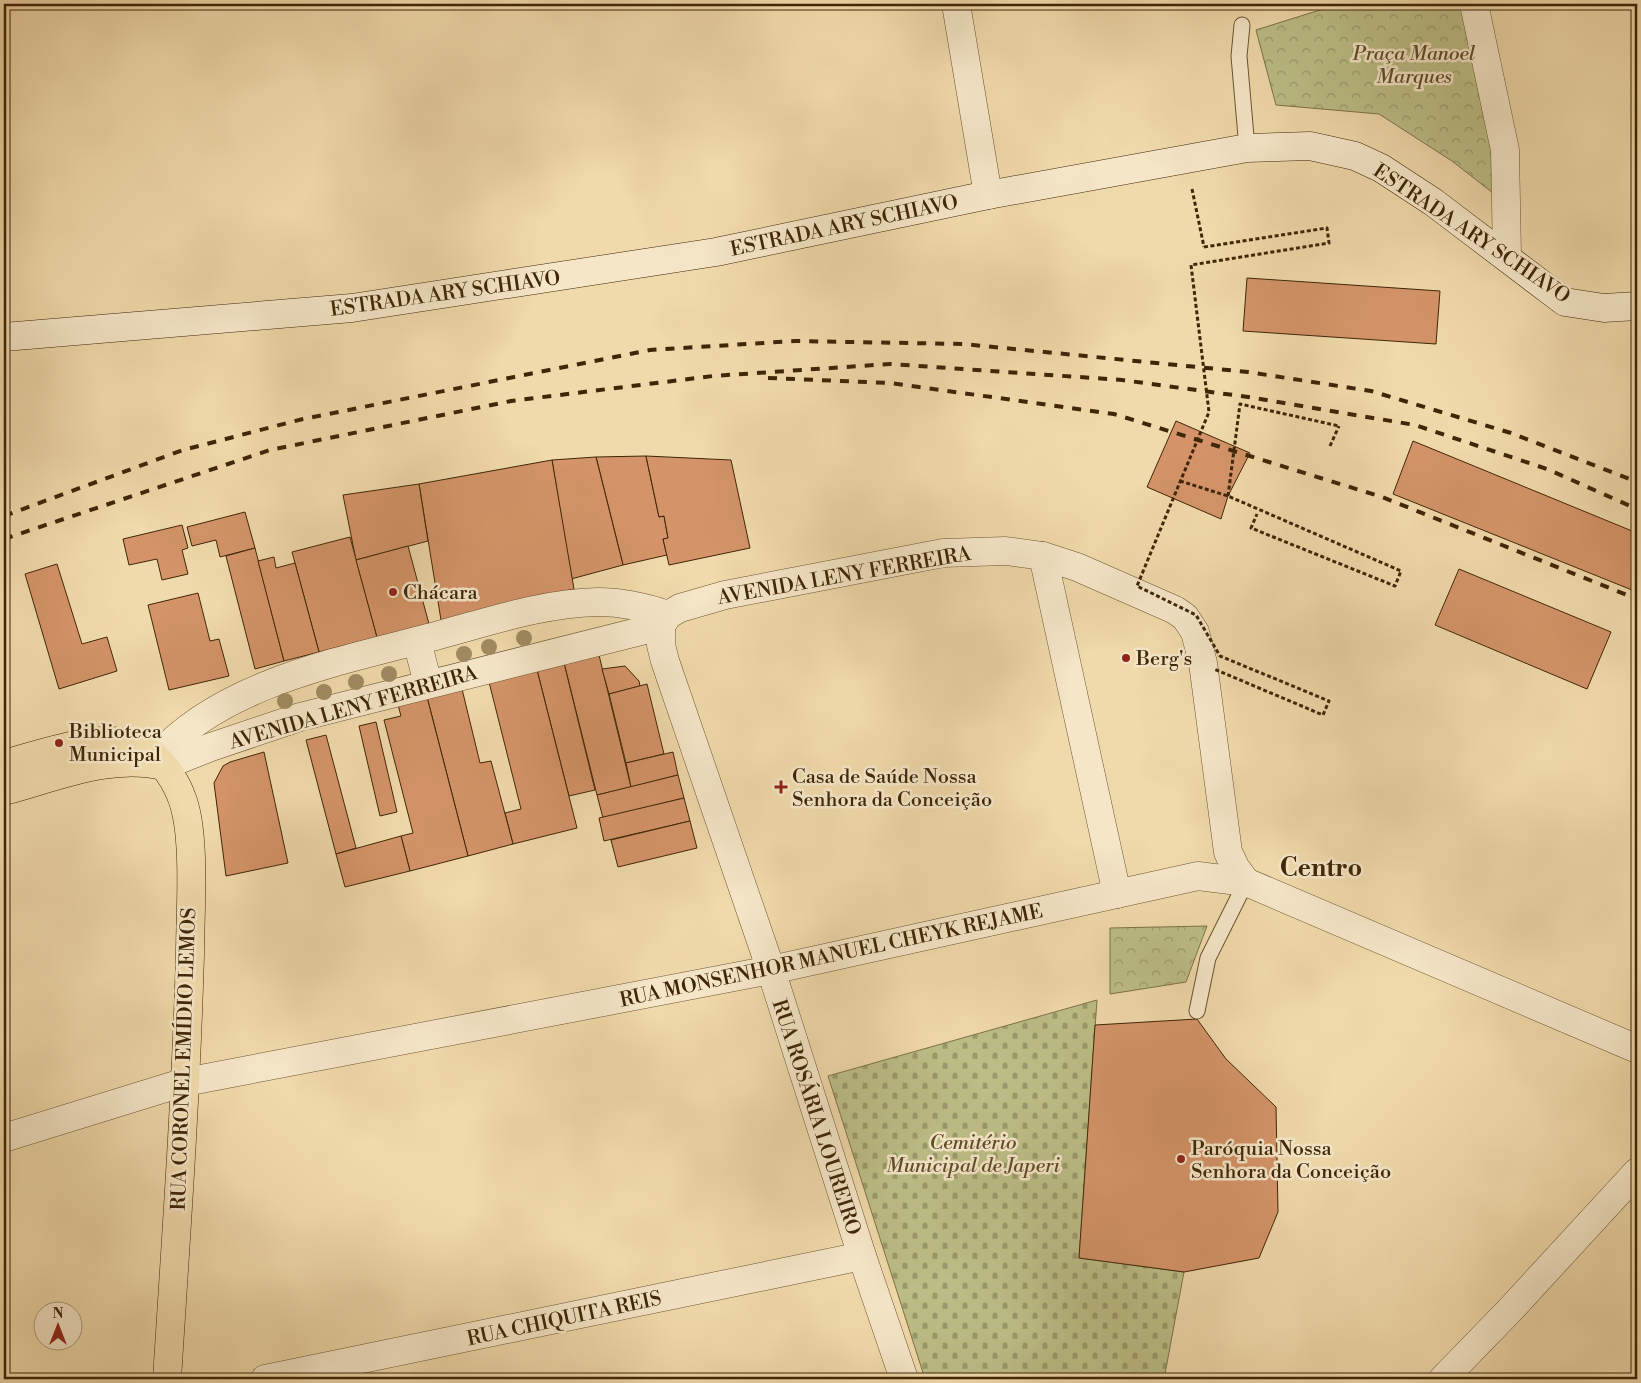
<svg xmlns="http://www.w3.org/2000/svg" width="1641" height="1383" font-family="'Libre Bodoni',serif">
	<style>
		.cemetery { fill: url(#cemetery-stones); stroke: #7e7246 }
		.park { fill: url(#park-crowns); stroke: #7e7246 }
		.building { fill: #d49368; stroke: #3f2607 }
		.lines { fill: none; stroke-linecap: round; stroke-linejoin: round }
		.lane-casing { stroke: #6b5330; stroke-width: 17 }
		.street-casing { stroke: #6b5330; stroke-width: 29 }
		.secondary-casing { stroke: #3f2607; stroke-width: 29 }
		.primary-casing { stroke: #3f2607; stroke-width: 29 }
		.path { stroke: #3f2607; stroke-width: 3; stroke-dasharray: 4 2.5; stroke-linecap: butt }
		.lane { stroke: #f5e6c8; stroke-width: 15 }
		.street { stroke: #f5e6c8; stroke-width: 28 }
		.secondary { stroke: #f5e6c8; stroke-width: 28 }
		.primary { stroke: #f0d9aa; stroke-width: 28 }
		.rail { stroke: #3f2607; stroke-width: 4; stroke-dasharray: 9 9; stroke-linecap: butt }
		.path-bridge { stroke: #3f2607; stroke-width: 3; stroke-dasharray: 4 2.5; stroke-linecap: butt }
		.tree { fill: #a08b62 }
		.poi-dot { fill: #8f2418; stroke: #f5e6c8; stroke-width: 2 }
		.labels { text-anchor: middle; stroke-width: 5; stroke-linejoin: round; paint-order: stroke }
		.park-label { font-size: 20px; font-style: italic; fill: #5e4c27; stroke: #f5e6c8 }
		.street-label { font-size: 20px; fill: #3f2607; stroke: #f5e6c8 }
		.poi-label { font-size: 20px; fill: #3f2607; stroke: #f5e6c8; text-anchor: start }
		.district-label { font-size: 25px; font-weight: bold; fill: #3f2607; stroke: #f5e6c8 }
	</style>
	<defs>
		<pattern id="cemetery-stones" width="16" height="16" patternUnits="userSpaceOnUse" patternTransform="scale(1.25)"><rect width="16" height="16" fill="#bcbe86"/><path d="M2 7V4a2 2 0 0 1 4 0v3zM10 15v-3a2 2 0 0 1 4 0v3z" fill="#9a9a6c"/></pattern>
		<pattern id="park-crowns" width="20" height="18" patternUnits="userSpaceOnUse" patternTransform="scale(1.25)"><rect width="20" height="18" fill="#bcbe86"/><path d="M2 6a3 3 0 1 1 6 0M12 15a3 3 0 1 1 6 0" fill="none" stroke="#9a9a6c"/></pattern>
	</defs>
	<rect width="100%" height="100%" fill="#f0d9aa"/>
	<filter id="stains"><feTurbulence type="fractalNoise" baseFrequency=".004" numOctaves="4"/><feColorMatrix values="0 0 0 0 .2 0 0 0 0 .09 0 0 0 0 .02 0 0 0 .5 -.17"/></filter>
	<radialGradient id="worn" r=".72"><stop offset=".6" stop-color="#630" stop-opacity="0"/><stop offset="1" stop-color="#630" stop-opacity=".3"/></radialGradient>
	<path class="cemetery" d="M1097,1000L1079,1258L1184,1272L1164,1379H925L828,1076Z"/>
	<g class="park">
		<path d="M1339,4H1463L1507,204L1452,161L1379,114L1276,105L1256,30Z"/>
		<path d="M1207,926L1186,982L1110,994V928Z"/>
	</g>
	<g class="building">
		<path d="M1247,278L1440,291L1436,344L1243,331Z"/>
		<path d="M1176,421L1250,453L1228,496L1221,519L1147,487Z"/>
		<path d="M1413,441L1637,533V592L1393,494Z"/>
		<path d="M646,456L659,517L664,516L668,538L663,539L667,555L623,565L596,457Z"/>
		<path d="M646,456L731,460L750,548L669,565L663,539L668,538L664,516L659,517Z"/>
		<path d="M596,457L623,565L571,579L552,460Z"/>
		<path d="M552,460L574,589L441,620L419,484Z"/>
		<path d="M419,484L428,541L356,560L343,495Z"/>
		<path d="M245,512L255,548L220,557L216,540L192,546L187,527Z"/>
		<path d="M182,525L188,548L182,550L188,574L162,580L157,559L129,565L123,539Z"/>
		<path d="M350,537L377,637L319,652L292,552Z"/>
		<path d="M408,546L429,624L377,637L356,560Z"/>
		<path d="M255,548L284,661L255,669L226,556Z"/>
		<path d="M274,557L276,568L295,563L319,652L284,661L258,561Z"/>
		<path d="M57,564L82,644L107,637L117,671L59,689L25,574Z"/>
		<path d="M1459,569L1611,632L1587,689L1435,625Z"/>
		<path d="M198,593L210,641L219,639L229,676L169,690L148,605Z"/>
		<path d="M599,655L631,787L597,795L564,663Z"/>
		<path d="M564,663L595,790L569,796L537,670Z"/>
		<path d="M625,666L639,681L640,686L609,694L602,669Z"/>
		<path d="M537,670L577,828L513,844L505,813L521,809L489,682Z"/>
		<path d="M647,684L664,754L626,763L609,694Z"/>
		<path d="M462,689L480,763L491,761L513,844L468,856L427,697Z"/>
		<path d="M427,697L468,856L410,871L401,836L413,833L384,720L401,716L398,705Z"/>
		<path d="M376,722L397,812L380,816L359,726Z"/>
		<path d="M326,735L356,848L336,854L306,740Z"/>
		<path d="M264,752L288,863L226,876L214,783L223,766L230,762Z"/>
		<path d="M673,752L678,775L631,787L626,763Z"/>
		<path d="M678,775L684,798L603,818L597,795Z"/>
		<path d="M684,798L690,821L604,841L599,818Z"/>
		<path d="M690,821L697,848L618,867L611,840Z"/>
		<path d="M401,836L410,871L345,887L336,854Z"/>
		<path d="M1197,1019L1226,1059L1276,1107L1278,1212L1259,1258L1184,1272L1079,1258L1095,1025Z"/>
	</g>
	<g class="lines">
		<defs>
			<g id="lane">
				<path d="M1242,25L1239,56L1247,148"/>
				<path d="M1197,1011L1208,958L1246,882"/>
			</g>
			<g id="street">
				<path d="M956,4L988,195"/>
				<path d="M1474,4L1505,150L1507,256"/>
				<path d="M1043,556L1117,894"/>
				<path d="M661,626V645L665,661L771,970L862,1256L904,1379"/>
				<path d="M417,641L428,684"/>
				<path d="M156,758C222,682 346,660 439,635C491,621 544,603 598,602C622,602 645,607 668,615"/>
				<path d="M163,766L211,747L300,717L661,626L668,615L680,608L725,595L943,553L1006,551L1043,556L1077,567L1175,610L1185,617L1195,632L1203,663L1228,852L1235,867L1246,882"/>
				<path d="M4,1138L185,1082L771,970L1198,876L1246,882L1637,1049"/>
				<path d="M265,1379L862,1256"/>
				<path d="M1443,1379L1510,1310L1637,1172"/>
			</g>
			<path id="secondary" d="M4,337L352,308L716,252L988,195L1247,148L1310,146L1355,156L1381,168L1433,202L1565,302L1604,308L1637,306"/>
			<g id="primary">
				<path d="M4,764C43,754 110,727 146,750C163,760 177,783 183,801C196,839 190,914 190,955C186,1097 176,1238 167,1379"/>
				<path d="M4,791C54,778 111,753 163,766"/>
			</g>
		</defs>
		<use href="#lane" class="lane-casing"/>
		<use href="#street" class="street-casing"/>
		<use href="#secondary" class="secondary-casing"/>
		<use href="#primary" class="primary-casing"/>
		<g class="path">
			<path d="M1192,189L1204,247"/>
			<path d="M1330,446L1339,426"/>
			<path d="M1180,481L1228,496L1401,571L1395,586L1251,528L1257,514"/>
		</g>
		<use href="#lane" class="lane"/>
		<use href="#street" class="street"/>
		<use href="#secondary" class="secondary"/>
		<use href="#primary" class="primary"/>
		<g class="rail">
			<path d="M768,378L890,383L1114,414L1382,497L1637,599"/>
			<path d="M4,516L183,450L303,419L650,350L795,341L963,344L1248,372L1371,391L1511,433L1637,482"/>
			<path d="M4,539L270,450L511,401L713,376L890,364L1122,380L1248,397L1415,425L1547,469L1637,509"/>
		</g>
		<g class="path-bridge">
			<path d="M1204,247L1327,228L1329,243L1191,265L1209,412L1137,586L1196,615L1220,656L1329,701L1323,715L1214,669"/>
			<path d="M1228,496L1240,404L1339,426"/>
		</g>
	</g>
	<g class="tree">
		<circle cx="524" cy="638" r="8"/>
		<circle cx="489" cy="647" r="8"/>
		<circle cx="464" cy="654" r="8"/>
		<circle cx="389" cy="674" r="8"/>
		<circle cx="356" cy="682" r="8"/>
		<circle cx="324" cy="692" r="8"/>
		<circle cx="285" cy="701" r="8"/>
	</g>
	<g class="poi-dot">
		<circle cx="393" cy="592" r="5"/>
		<circle cx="1126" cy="658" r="5"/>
		<circle cx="59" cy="743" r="5"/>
		<path d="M778.5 779.5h5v5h5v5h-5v5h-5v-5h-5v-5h5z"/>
		<circle cx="1181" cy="1159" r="5"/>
	</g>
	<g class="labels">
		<g class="park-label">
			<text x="1414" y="60">Praça Manoel<tspan x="1414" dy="23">Marques</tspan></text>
			<text x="973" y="1149">Cemitério<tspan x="973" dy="23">Municipal de Japeri</tspan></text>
		</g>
		<g class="street-label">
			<text transform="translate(844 225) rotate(-12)" y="7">ESTRADA ARY SCHIAVO</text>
			<text transform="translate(1472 233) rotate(34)" y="7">ESTRADA ARY SCHIAVO</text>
			<text transform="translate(445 293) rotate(-8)" y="7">ESTRADA ARY SCHIAVO</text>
			<text transform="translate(844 575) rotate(-10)" y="7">AVENIDA LENY FERREIRA</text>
			<text transform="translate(353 707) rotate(-16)" y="7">AVENIDA LENY FERREIRA</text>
			<text transform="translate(831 955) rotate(-12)" y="7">RUA MONSENHOR MANUEL CHEYK REJAME</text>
			<text transform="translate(183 1059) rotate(-88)" y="7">RUA CORONEL EMÍDIO LEMOS</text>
			<text transform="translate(817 1117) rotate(72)" y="7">RUA ROSÁRIA LOUREIRO</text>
			<text transform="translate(564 1318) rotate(-12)" y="7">RUA CHIQUITA REIS</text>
		</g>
		<g class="poi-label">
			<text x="403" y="599">Chácara</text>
			<text x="1136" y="665">Berg's</text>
			<text x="69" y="738">Biblioteca<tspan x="69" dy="23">Municipal</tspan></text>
			<text x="792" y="783">Casa de Saúde Nossa<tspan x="792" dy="23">Senhora da Conceição</tspan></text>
			<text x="1191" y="1155">Paróquia Nossa<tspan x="1191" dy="23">Senhora da Conceição</tspan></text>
		</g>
		<g class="district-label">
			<text x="1321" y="876">Centro</text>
		</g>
	</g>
	<rect width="1641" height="1383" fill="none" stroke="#f0d9aa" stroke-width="20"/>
	<rect x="5" y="5" width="1631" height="1373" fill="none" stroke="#3f2607" stroke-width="2.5"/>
	<rect x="10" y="10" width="1621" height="1363" fill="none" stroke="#3f2607"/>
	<g transform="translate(58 1326)"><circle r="24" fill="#f5e6c8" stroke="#ac997b"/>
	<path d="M0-4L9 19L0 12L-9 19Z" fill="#8f2418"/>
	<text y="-8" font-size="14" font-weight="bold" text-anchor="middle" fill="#3f2607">N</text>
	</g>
	<rect width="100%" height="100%" filter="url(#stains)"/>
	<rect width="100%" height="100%" fill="url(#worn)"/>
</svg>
